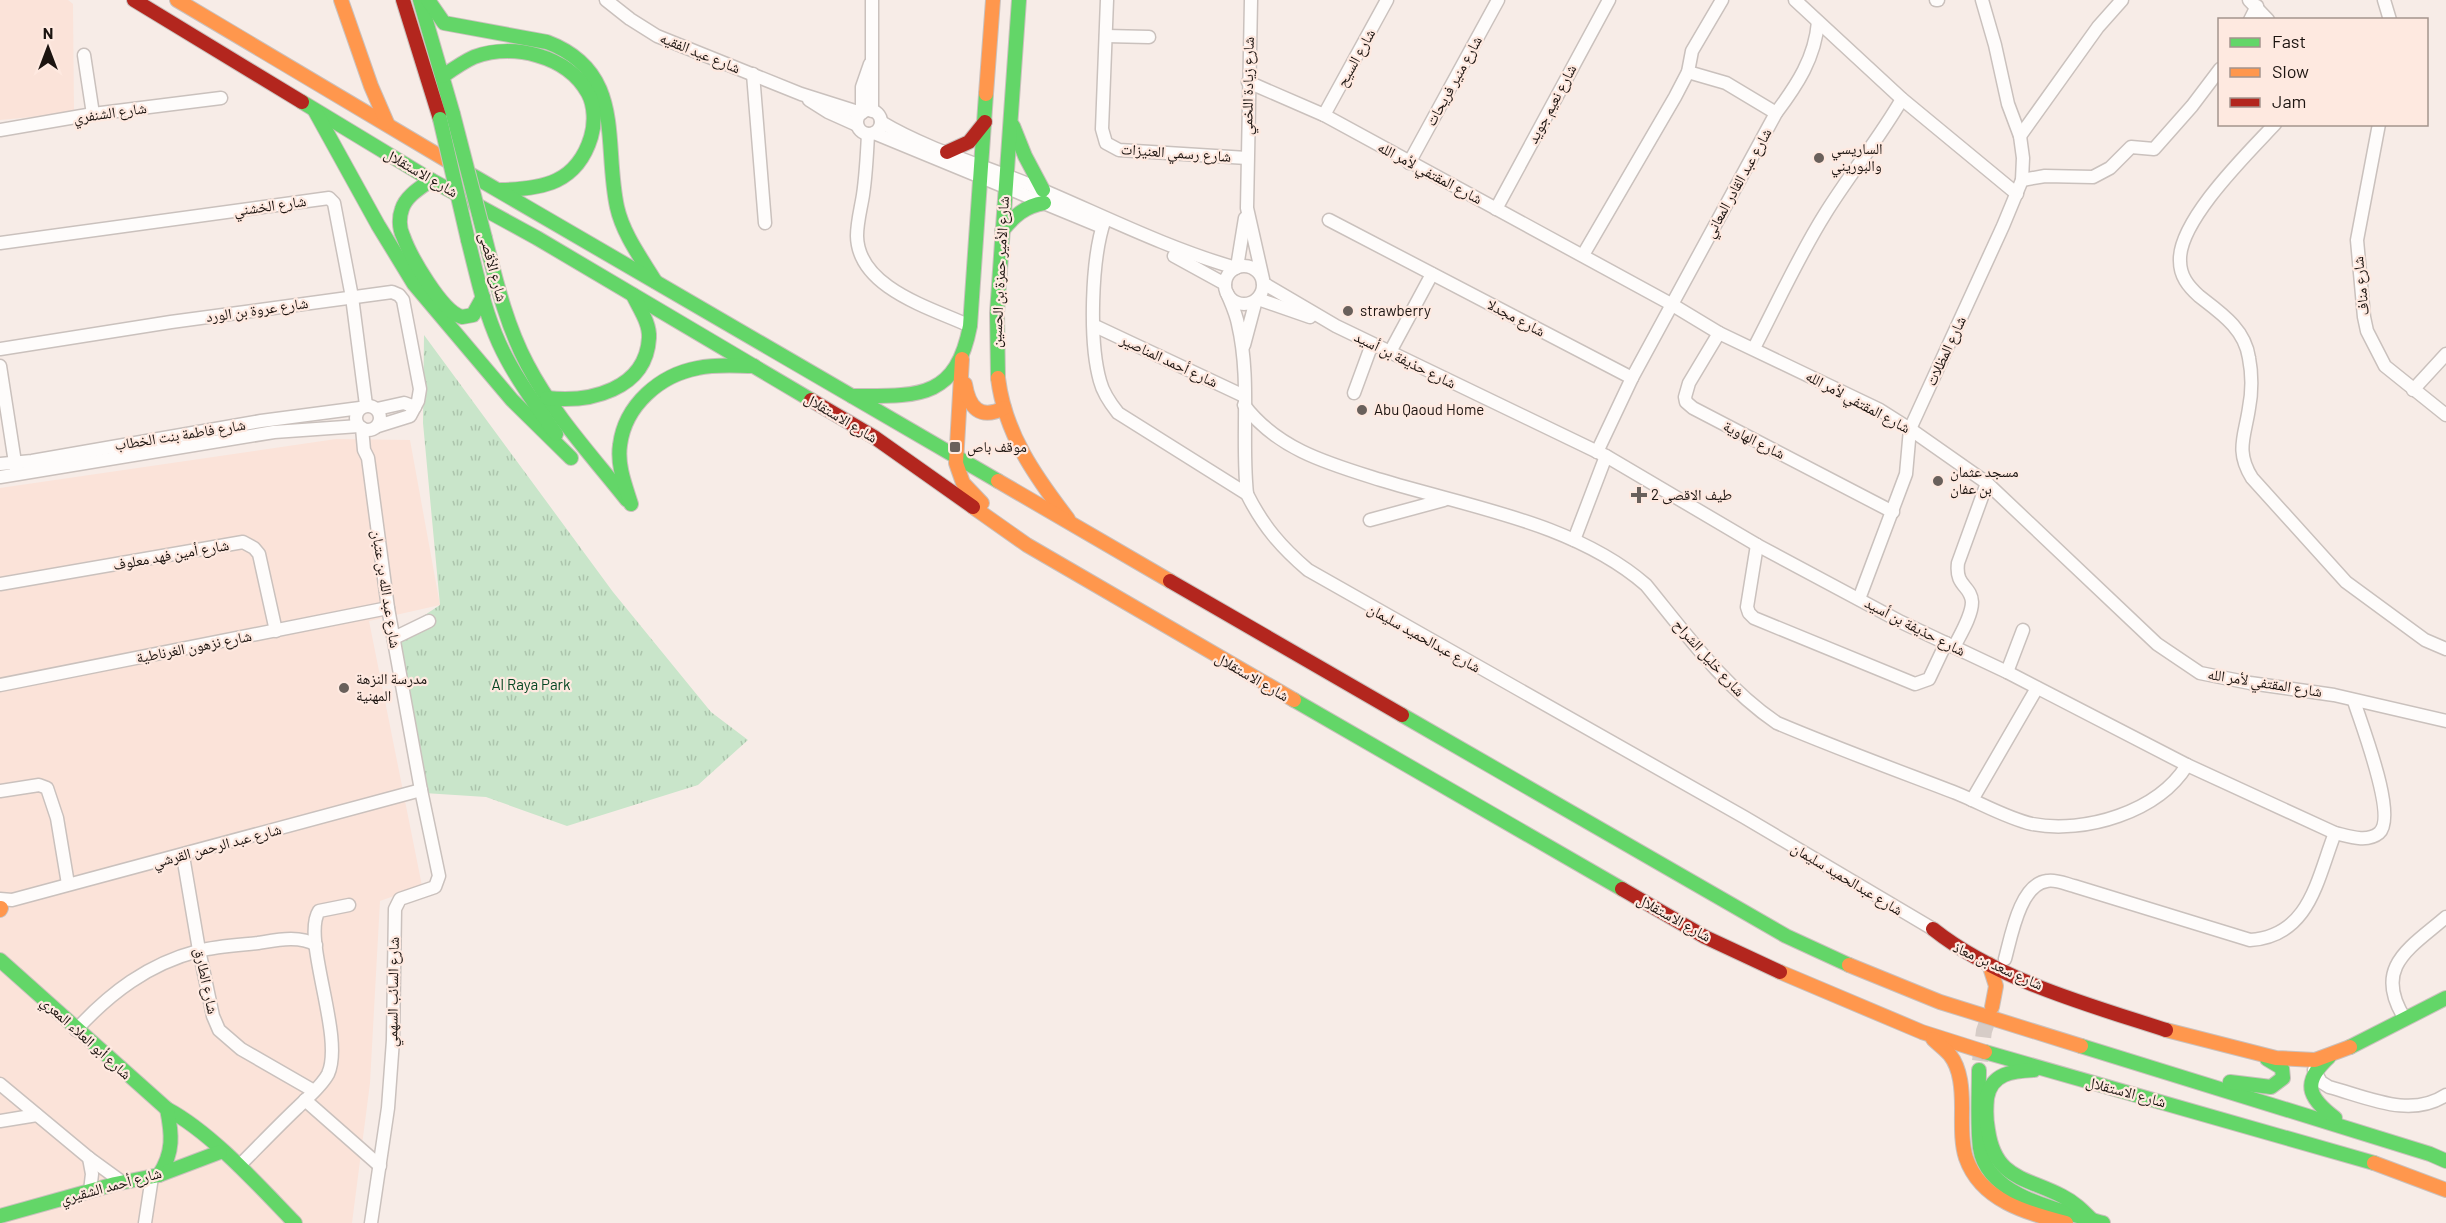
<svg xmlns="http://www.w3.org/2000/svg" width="2446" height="1223" font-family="Barlow,'Noto Naskh Arabic',sans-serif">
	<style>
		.built { fill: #fbe3d9 }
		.park { fill: url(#park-tufts) }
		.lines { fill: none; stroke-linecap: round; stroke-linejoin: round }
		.secondary-tunnel { stroke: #d6ccc7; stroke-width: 16; stroke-dasharray: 16 8; stroke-linecap: butt }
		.street-casing { stroke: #cac1bd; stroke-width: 15 }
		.fast-casing { stroke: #cac1bd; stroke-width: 16 }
		.slow-casing { stroke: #cac1bd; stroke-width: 16 }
		.jam-casing { stroke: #cac1bd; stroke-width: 16 }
		.street { stroke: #fefcfb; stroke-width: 12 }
		.fast { stroke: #63d668; stroke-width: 14 }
		.slow { stroke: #ff974d; stroke-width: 14 }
		.jam { stroke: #b3261e; stroke-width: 14 }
		.fast-bridge-casing { stroke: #cac1bd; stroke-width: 16; stroke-linecap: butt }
		.fast-bridge { stroke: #63d668; stroke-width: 14 }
		.poi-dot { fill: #69605b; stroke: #fee9e0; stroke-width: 2 }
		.labels { text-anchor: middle; stroke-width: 4.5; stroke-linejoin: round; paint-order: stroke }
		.street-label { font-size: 15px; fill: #1c1410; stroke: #fee9e0 }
		.poi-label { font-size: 15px; fill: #1c1410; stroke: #fee9e0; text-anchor: start }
		.park-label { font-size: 15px; fill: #034520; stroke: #fee9e0 }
	</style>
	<defs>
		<pattern id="park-tufts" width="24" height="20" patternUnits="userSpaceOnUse" patternTransform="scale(1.5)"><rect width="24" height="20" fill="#c9e5ca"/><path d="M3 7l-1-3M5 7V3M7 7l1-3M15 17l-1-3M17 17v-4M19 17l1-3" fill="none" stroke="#acc4ac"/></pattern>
	</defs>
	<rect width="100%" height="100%" fill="#f7ece7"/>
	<g class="built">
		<path d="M0,0H68L73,4L74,113L0,120Z"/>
		<path d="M336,439L410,440L440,605L369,621L422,886L380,901L370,1083L352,1223H0V488Z"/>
	</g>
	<path class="park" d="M424,335L613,592L711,712L748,740L698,785L567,826L486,797L424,793L393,636L440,605L423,423Z"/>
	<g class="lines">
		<path class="secondary-tunnel" d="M1980,1061L1984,1031L1992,1008"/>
		<defs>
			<g id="street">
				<path d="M606,0L630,19L657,36L801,94L861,113"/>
				<path d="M1107,0L1102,129L1106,143L1119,150L1247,158"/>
				<path d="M1251,0L1247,208L1263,279"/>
				<path d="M1795,0L1902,99L2017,194"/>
				<path d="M1936,0H1938"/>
				<path d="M2249,0L2268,20"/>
				<path d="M2384,0L2390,20"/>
				<path d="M2250,20L2257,6"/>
				<path d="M1106,36L1149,37"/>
				<path d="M84,55L93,114"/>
				<path d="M1688,72L1726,83L1776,113"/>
				<path d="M753,74L765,223"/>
				<path d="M1248,82L1324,115L1671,304L1719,333L1880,410L1910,429L1987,483L2157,644L2200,673L2250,683L2334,695L2446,721"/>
				<path d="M809,100L828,112L857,125"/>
				<circle cx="869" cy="122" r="12"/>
				<path d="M872,111V0"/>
				<path d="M862,113V87L870,64"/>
				<path d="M1324,115L1387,0"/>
				<path d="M881,122C926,149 979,164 1028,184C1098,213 1163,247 1236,268"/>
				<path d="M2275,124C2248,153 2178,221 2180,261C2180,276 2188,286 2199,296C2221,313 2245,329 2249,358C2252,373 2252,393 2249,408C2245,436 2235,451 2252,478L2346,582L2425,640L2446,649"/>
				<path d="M2379,124L2357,240L2364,317L2367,331L2385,366L2446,415"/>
				<path d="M0,130L93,114L221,98"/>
				<path d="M874,133L1102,227"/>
				<path d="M868,134C867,155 866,175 863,195C861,208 857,222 857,236C858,288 931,308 970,326"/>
				<path d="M2020,136L2098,27L2122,0"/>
				<path d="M1409,163L1498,0"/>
				<path d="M2022,180L2045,176L2093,177L2110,168L2131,147L2154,149L2192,106L2220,69"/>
				<path d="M1496,209L1609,0"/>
				<path d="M1105,219C1091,258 1089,342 1100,381C1103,393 1110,403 1118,413L1247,494C1263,526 1281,547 1308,570L1744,817L1933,929"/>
				<path d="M1329,220L1632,378"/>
				<path d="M0,243L329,198L334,203L352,297L366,405"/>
				<path d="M1583,255L1675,97L1688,72L1692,51L1722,0"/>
				<path d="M1174,256L1225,284"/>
				<circle cx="1244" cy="285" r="19"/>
				<path d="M1237,267L1245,218"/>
				<path d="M1263,283L1336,326L1606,456L1757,545L1901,622L2007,672L2187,765L2335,833C2348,836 2367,843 2379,833C2398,817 2361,724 2354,701"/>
				<path d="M1227,293C1231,303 1236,313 1238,324C1251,379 1241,438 1247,494"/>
				<path d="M1258,299L1310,317"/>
				<path d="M1095,326L1244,396"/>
				<path d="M1719,333L1689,383L1685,397L1686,402L1693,408L1893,512"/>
				<path d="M1244,345L1256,300"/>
				<path d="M1754,348C1777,304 1798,257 1825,214C1849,175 1879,139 1902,99"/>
				<path d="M0,349L171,322L392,292L399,295L403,300L420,389L418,401L410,416L378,426"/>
				<path d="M1390,352L1432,274"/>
				<path d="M0,366L16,469"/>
				<path d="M2413,390L2446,354"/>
				<path d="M1354,393L1372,344"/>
				<path d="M1244,405C1278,450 1330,464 1381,480C1469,507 1575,523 1646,585C1686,634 1724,687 1777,723C1836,748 1896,770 1956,793C1981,803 2006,818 2032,824C2085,834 2158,812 2187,765"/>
				<circle cx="368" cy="418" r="12"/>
				<path d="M377,409L404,403L415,407"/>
				<path d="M362,428L364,450L368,458L388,608L421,790L439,876L435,887L400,899L395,909L393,1040L388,1108L371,1223"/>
				<path d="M1597,452L1632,378L1776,113C1797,85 1815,58 1818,22"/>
				<path d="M0,464L32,461L261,421L360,408"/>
				<path d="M0,477L274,432L359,426"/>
				<path d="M1370,520L1444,500"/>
				<path d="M1574,540L1606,456"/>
				<path d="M1757,545L1747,607L1749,613L1754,618L1915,684L1929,679L1946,643"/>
				<path d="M0,584L243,542L254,548L259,554L276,631"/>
				<path d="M1859,599L1906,474L1910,429L2003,226L2022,180L2023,158L2020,136L2008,104L1995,45L1982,0"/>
				<path d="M394,638L429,621"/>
				<path d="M1954,647C1960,635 1972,616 1972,602C1971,585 1955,587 1958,563L1987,483"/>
				<path d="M2007,672L2023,630"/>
				<path d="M0,685L388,608"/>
				<path d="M0,791L39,785L47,788L57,818L68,884"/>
				<path d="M1972,800L2037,688"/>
				<path d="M183,856L199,950L213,1016L219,1030L241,1049L314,1091"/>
				<path d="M0,899L12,900L421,790"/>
				<path d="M2005,959C2011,937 2020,884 2047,881C2055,879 2066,884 2074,886L2250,940C2310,936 2317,879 2335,833"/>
				<path d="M2405,1019C2372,967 2410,948 2446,917"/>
				<path d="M76,1030C110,993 148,964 198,951C217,946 238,945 258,943C277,940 299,935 316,945"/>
				<path d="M2314,1070L2321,1082L2329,1087C2367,1097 2410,1119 2446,1095"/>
				<path d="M0,1084L89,1158L122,1182"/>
				<path d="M305,1100L380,1166"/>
				<path d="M0,1121L37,1115"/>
				<path d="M89,1158L92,1174L90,1191"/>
				<path d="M239,1166C258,1147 277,1127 297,1108C307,1098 321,1087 328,1074C345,1037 301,938 319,911L349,905"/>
				<path d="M145,1223L152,1177"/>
			</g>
			<g id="fast">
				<path d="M420,0L453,114"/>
				<path d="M428,0L444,23L547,42C626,72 603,142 617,207C623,234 641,258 655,281"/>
				<path d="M443,76C453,69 463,62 474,57C513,43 567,55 588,93C595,106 595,124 591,137C577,183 543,189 501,190"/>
				<path d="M302,102L431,180L537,238L811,400"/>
				<path d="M315,111L378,225L414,284L512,400L571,458"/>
				<path d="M1013,126L1025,156L1043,190"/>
				<path d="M463,170L998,481"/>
				<path d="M431,180C420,188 406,196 402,209C399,217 399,228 403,236C410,256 442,312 462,317L473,315L483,297"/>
				<path d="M1002,231C1014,216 1025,206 1044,203"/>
				<path d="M485,238C496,281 506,324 527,364C553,414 592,456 627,500"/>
				<path d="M468,240C477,275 484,310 499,343C514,376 536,405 556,434"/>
				<path d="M998,378L997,313L1019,0"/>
				<path d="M852,396C917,396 956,400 970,326L986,94"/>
				<path d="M547,398C589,403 646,390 649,338C650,323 639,308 633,295"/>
				<path d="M631,504C625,485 617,465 620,445C625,405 660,375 698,368C716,364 736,366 754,366"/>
				<path d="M1294,700L1622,889"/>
				<path d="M1402,715L1786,936L1849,965"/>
				<path d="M0,960L167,1109C212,1133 259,1186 295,1223"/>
				<path d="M2081,1046L2430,1154L2446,1161"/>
				<path d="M2350,1047L2446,998"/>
				<path d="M1985,1052L2374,1163"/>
				<path d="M2329,1057C2302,1082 2307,1097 2335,1118"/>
				<path d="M1979,1070C1979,1095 1977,1123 1980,1148C1987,1198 2064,1211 2103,1223"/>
				<path d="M2034,1070C2013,1071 1991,1073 1987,1098C1986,1108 1986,1120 1988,1130C1995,1179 2025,1177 2062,1196C2074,1202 2082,1210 2091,1219"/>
				<path d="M2230,1082L2271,1087L2283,1078L2282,1068L2267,1059"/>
				<path d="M159,1175C174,1152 172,1134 167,1109"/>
				<path d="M0,1216L115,1184L159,1175L220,1152"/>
			</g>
			<g id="slow">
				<path d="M177,0L463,170"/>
				<path d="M341,0L371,86L387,123"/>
				<path d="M986,94L993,0"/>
				<path d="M962,359L956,463L963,483L982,503"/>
				<path d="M998,378C1005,434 1035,476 1068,519"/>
				<path d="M965,384C969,408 980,420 1004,408"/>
				<path d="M998,481L1170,581"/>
				<path d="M973,507L1027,545L1294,700"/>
				<path d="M0,910L1,908"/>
				<path d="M1989,964L1996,986L1992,1007"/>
				<path d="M1849,965L1940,1002L2081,1046"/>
				<path d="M1780,972L1922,1032L1985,1052"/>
				<path d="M2166,1030L2276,1058L2315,1060L2350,1047"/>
				<path d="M1933,1039C1938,1044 1945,1049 1950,1055C1961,1069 1962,1090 1962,1108C1962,1124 1961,1143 1966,1158C1981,1201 2027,1213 2066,1223"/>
				<path d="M2374,1163L2446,1190"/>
			</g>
			<g id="jam">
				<path d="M134,0L302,102"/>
				<path d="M403,0L440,119"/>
				<path d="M947,152L969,142L985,122"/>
				<path d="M811,400L874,437L973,507"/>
				<path d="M1170,581L1402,715"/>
				<path d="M1622,889L1705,937L1780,972"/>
				<path d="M1933,929C1997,980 2089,1005 2166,1030"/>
			</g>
		</defs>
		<use href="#street" class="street-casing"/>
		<use href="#fast" class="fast-casing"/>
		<use href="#slow" class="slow-casing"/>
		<use href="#jam" class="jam-casing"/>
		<use href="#street" class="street"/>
		<use href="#fast" class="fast"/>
		<use href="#slow" class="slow"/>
		<use href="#jam" class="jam"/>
		<defs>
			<g id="fast-bridge">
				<path d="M453,114L485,238"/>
				<path d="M440,119L468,240"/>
			</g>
		</defs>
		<use href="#fast-bridge" class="fast-bridge-casing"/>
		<use href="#fast-bridge" class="fast-bridge"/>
	</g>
	<g class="poi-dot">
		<circle cx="1819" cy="158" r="6"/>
		<circle cx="1348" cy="311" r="6"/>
		<circle cx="1362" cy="410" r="6"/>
		<rect x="949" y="441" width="12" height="12" rx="3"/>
		<circle cx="1938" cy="481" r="6"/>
		<path d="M1636 486h6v6h6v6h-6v6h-6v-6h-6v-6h6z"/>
		<circle cx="344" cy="688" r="6"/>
	</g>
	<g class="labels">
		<g class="street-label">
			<text transform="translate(700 53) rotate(22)" y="5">شارع عيد الفقيه</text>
			<text transform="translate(1356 58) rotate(-61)" y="5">شارع السيح</text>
			<text transform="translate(1454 81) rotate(-61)" y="5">شارع منير فريحات</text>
			<text transform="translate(1248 86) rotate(-89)" y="5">شارع زيادة اللخمي</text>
			<text transform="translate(1552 104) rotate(-62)" y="5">شارع نعيم جويد</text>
			<text transform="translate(110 113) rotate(-8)" y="5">شارع الشنفري</text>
			<text transform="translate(1176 153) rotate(4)" y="5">شارع رسمي العنيزات</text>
			<text transform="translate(421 173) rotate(30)" y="5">شارع الاستقلال</text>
			<text transform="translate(1430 173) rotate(28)" y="5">شارع المقتفي لأمر الله</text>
			<text transform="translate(1738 183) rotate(-61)" y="5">شارع عبد القادر المعاني</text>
			<text transform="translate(270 206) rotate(-8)" y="5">شارع الخشني</text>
			<text transform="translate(493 267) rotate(75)" y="5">شارع الأقصى</text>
			<text transform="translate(1000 272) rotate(-87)" y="5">شارع الأمير حمزة بن الحسين</text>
			<text transform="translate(2361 286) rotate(-96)" y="5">شارع مناف</text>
			<text transform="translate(257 310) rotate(-8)" y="5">شارع عروة بن الورد</text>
			<text transform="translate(1516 318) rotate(28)" y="5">شارع مجدلا</text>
			<text transform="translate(1946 351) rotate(-65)" y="5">شارع المظلات</text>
			<text transform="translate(1405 360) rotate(26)" y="5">شارع حذيفة بن أسيد</text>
			<text transform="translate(1169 361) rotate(25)" y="5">شارع أحمد المناصير</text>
			<text transform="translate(1858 402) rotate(28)" y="5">شارع المقتفي لأمر الله</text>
			<text transform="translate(841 418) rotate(31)" y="5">شارع الاستقلال</text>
			<text transform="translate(180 435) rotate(-9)" y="5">شارع فاطمة بنت الخطاب</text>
			<text transform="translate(1754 440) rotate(27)" y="5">شارع الهاوية</text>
			<text transform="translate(171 555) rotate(-10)" y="5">شارع أمين فهد معلوف</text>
			<text transform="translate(386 589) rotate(81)" y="5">شارع عبد الله بن عتبان</text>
			<text transform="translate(1915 627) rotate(27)" y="5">شارع حذيفة بن أسيد</text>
			<text transform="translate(1424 638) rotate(29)" y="5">شارع عبدالحميد سليمان</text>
			<text transform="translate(194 647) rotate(-11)" y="5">شارع نزهون الغرناطية</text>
			<text transform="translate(1709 658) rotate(48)" y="5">شارع خليل الشراح</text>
			<text transform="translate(1252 677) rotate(30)" y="5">شارع الاستقلال</text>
			<text transform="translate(2265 683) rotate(9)" y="5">شارع المقتفي لأمر الله</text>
			<text transform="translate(217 846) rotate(-15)" y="5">شارع عبد الرحمن القرشي</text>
			<text transform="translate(1847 879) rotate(31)" y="5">شارع عبدالحميد سليمان</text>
			<text transform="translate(1674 918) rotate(29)" y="5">شارع الاستقلال</text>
			<text transform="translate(1998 966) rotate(24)" y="5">شارع سعد بن معاذ</text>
			<text transform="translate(206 981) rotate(78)" y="5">شارع الطارق</text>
			<text transform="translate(393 992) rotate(-89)" y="5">شارع السائب السهمي</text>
			<text transform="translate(86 1038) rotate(42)" y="5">شارع أبو العلاء المعري</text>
			<text transform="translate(2126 1092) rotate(15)" y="5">شارع الاستقلال</text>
			<text transform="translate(111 1186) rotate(-15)" y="5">شارع أحمد الشقيري</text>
		</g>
		<g class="poi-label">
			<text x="1831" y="154">الساريسي<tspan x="1831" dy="17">والبوريني</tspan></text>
			<text x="1360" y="316">strawberry</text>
			<text x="1374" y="415">Abu Qaoud Home</text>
			<text x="967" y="452">موقف باص</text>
			<text x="1950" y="477">مسجد عثمان<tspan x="1950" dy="17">بن عفان</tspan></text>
			<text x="1651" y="500">طيف الاقصى 2</text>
			<text x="356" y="684">مدرسة النزهة<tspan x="356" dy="17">المهنية</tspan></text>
		</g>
		<g class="park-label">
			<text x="531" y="690">Al Raya Park</text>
		</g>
	</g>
	<rect x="2218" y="18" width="210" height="108" fill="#fee9e0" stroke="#a4948d" stroke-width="1.5"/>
	<rect x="2230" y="38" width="30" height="9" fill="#63d668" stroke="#a4948d" stroke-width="1.5"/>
	<text x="2272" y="48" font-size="18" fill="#1c1410">Fast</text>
	<rect x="2230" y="68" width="30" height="9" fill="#ff974d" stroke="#a4948d" stroke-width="1.5"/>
	<text x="2272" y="78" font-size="18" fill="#1c1410">Slow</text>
	<rect x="2230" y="98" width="30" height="9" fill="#b3261e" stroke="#a4948d" stroke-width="1.5"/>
	<text x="2272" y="108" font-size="18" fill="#1c1410">Jam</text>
	<g transform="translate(48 48)" stroke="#fee9e0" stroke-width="4.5" paint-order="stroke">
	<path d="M0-4.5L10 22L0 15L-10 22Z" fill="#1c1410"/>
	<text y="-9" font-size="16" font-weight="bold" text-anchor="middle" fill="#1c1410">N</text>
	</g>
</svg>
